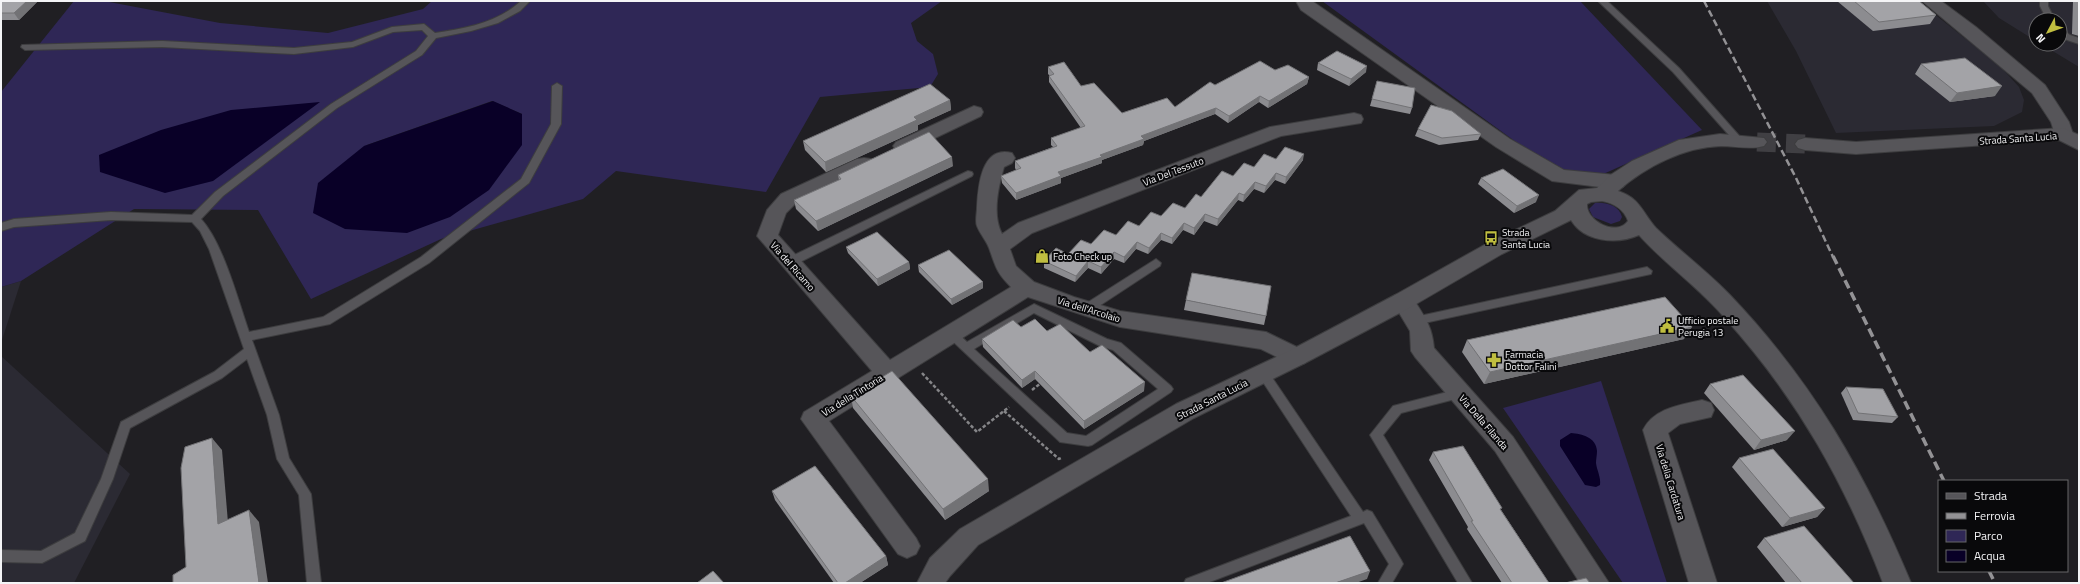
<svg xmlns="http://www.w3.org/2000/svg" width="2080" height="584" font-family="'Titillium Web',sans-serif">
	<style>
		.built { fill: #2b2a33 }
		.green { fill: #2f2756; fill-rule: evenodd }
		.water { fill: #090027 }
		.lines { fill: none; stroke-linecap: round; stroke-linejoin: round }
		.secondary-tunnel { stroke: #403f43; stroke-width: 19; stroke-dasharray: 19 10; stroke-linecap: butt }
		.lane-casing { stroke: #3d3d3f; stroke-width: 2 }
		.street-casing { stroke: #3d3d3f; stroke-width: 2 }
		.secondary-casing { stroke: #3d3d3f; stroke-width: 2 }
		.path { stroke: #858588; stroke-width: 2.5; stroke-dasharray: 3.5 2; stroke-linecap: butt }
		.lane { fill: #565559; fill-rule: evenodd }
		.street { fill: #565559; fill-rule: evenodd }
		.secondary { fill: #565559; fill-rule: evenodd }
		.rail-far1 { stroke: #939295; stroke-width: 2.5; stroke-dasharray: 7 3.5; stroke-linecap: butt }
		.rail { stroke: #939295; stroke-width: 3.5; stroke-dasharray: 9 4.5; stroke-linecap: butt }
		.wall { fill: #8c8c90 }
		.shaded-wall { fill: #727275 }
		.building { fill: #a3a3a7; stroke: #727275 }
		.labels { text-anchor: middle; stroke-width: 4; stroke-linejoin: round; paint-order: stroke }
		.street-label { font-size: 10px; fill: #f4f4f6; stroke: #09090b }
		.poi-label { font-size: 10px; fill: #f4f4f6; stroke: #09090b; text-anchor: start }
	</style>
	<rect width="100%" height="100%" fill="#201f23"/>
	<g class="built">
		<path d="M1767,1H1918L2000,66L2019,87L2024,100L2022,112L1994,126L1836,133L1796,51Z"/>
		<path d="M1983,1H2079V67L2041,44H2060V20H2036V41L1999,18Z"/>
		<path d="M21,281L1,343V287Z"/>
		<path d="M1,356L130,474L74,583H1Z"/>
	</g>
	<g class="green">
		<path d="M74,1H104L220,23L328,33L423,9L432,1H942L911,23L917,41L933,54L938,74L930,87L820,97L766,192L616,171L583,199L441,239L311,299L258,210L134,209L21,281L1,287V92ZM492,101L522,114L364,146Z"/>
		<path d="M1322,1H1580L1702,130L1601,175L1556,171Z"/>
		<path d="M1595,203C1605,202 1619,205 1622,217L1620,221L1611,224L1593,217L1589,209Z"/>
		<path d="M1601,381L1667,583H1623L1503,408Z"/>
	</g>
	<g class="water">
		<path d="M493,101L522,114V145L489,190L450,217L407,233L345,229L313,213L318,183L364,146Z"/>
		<path d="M320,102L213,181L165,193L100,172L99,155L161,130L231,110Z"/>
		<path d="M1571,433C1582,434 1596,437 1597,451C1597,455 1596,459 1596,463C1597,471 1601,477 1600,485L1596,487L1585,485L1560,446V440Z"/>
	</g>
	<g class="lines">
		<path class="secondary-tunnel" d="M1757,142L1805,144"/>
		<defs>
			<g id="lane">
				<path d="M521,1H530L520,11L498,23L471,31L436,38L422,55L337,108L223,196L201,219C223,243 238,300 249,332L323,317L421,257L521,179L551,124L552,86L557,83L562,86L561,124L529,183L429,263L330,324L252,340L279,415L289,458L311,494L321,583H307L299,495L277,459L267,415L247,359L222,378L130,428L113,479L85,541L42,563L1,562V550L41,551L75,533L101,479L121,422L214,372L244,349L209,249L200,231L192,222L111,220L14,227L1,231V223L14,219L111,212L192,215L215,192L331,104L416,51L428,36L422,30L393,32L353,47L294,54L162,47L25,50L21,47L22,45L162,41L294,48L352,42L392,27L424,24L435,33C466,28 497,23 521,1Z"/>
				<path d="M1598,1H1607L1679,68L1742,139L1744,141L1742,143H1736L1673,72Z"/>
				<path d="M2040,1H2048V6L2055,20H2047L2040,6Z"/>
				<path d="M2060,28L2070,35L2079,38V44L2064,39L2060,35Z"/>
				<path d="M968,171L972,172L973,174L972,176L794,265L790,266L785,262L786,259Z"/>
				<path d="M1156,259L1161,263L1160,266L1090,312H1082L1080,309L1082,306Z"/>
				<path d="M1647,267L1652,271L1651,274L1415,325L1411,324L1409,321L1411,318L1415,317Z"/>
				<path d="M1034,304L1107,339L1121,343L1171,386L1173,389L1171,392L1092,445L1088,446L1060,442L945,334L947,331C956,328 961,337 967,342ZM1034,313L1100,346L1113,350L1158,389L1086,436L1067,433L974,349Z"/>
				<path d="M1263,368L1267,370L1363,512L1367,510L1372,512L1401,560L1403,564L1392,583H1378L1389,564L1364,523L1207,583H1184L1186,579L1351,516L1259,376L1257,373L1259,370Z"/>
				<path d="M1459,389L1463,391L1465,394L1463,397L1401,413L1383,435L1472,583H1458L1370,435L1393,406Z"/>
			</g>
			<g id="street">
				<path d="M1296,1H1312L1510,139L1564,170L1616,175L1623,177L1626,182L1623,187L1616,189L1552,181L1496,147L1301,10Z"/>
				<path d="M1922,1H1941L1976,27L2045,85L2069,122L2073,134L2070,138L2063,140L2056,138L2051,122L2032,93Z"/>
				<path d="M974,106L981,108L983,112L981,116L910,150L903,152L896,150L893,146L896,142Z"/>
				<path d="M1354,113L1361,115L1363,119L1361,123L1281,136L1032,233L1010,249L1016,266L1034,282L1074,297L1120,311L1266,332L1305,351L1309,357L1305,363L1297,366L1289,363L1261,349L1120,327L1028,297L829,421L916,538L920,546L916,554L907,558L898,554L801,419L804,412L872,371L757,236L767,210L781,194L857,159L864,158L871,159L874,164L871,169L795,204L786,213L778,235L890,360L1011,287C996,272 996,267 989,248C986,240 980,234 977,226C975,221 977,213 977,208C978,187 981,145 1012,153L1015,158L1012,163L1004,167C998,188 992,215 1002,234L1018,223L1270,127Z"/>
				<path d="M1403,293L1411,295C1423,315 1432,324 1434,348L1513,437L1609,583H1580L1495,451L1415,357L1411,351L1410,331L1392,301L1395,295Z"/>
				<path d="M1702,400L1711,403L1714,410L1711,417L1680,424L1668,433L1717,583H1689L1643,430C1654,408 1680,405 1702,400Z"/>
			</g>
			<g id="secondary">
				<path d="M2063,128L2079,135V150L2059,140L1856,154L1805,150L1798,148L1795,144L1798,140L1805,138L1856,142Z"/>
				<path d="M1720,134L1764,138L1767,142L1764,146C1750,150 1735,146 1721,146C1684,147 1645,167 1618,191C1640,198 1642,212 1656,228C1680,251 1707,271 1730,295C1813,382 1865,473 1911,583H1883C1844,481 1797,398 1724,317C1698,287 1665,264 1639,235C1617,245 1584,242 1571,220L1502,254L1411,307L1305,363L1194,418L978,545L950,576L945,583H917L930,558L960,529L1176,404L1289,351L1395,295L1486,244L1555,211L1579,190L1597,188L1612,174L1632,161L1679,140ZM1602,201C1613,203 1624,209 1628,221C1616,237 1586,221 1587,204L1591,202Z"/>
			</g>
		</defs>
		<use href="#lane" class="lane-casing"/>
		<use href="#street" class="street-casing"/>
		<use href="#secondary" class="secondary-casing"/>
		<g class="path">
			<path d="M922,373L977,432L1009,407"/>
			<path d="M1032,390L1041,383"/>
			<path d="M1004,411L1059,459L1061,458"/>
		</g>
		<use href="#lane" class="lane"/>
		<use href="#street" class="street"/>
		<use href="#secondary" class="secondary"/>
		<path class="rail-far1" d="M1704,1L1796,178L1833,257"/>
		<g class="rail">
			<path d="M1833,256L1944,481"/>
			<path d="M1989,571L1995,583"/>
		</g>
	</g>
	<g class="wall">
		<path d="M1,1H38L19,20H1Z"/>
		<path d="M1837,1H1919L1936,15L1930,24L1873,31Z"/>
		<path d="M2073,1H2079V36L2072,34Z"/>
		<path d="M1318,63L1366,72L1349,86L1317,70Z"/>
		<path d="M1921,64L1995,96L1950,102L1915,74Z"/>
		<path d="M1048,67L1081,86L1122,113L1175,107L1215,85L1275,70L1309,77L1307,84L1268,108L1259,102L1228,123L1215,114L1144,141L1143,145L1102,160V163L1061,178V183L1016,200L1002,183L1001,176L1016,170L1015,168V161L1053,147L1051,145V138L1081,128L1049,82V76H1050L1048,74Z"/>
		<path d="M1377,81L1412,108L1410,114L1370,106Z"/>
		<path d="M950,100L951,110L918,125V130L826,172L805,150L803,141Z"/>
		<path d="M1418,129L1481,134L1478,140L1439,145L1415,136Z"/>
		<path d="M1276,159L1303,160L1285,184L1275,180L1264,193L1254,189L1243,202L1238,200L1217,226L1204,221L1194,235L1183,230L1172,244L1161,240L1148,254L1136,249L1124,263L1114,259L1101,274L1088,268L1075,282L1044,268V261L1068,254L1091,244L1116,235L1161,216L1185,208L1233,176L1254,167Z"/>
		<path d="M953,166L818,231L796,209L794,200L839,180L838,175Z"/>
		<path d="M1481,178L1536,202L1514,213L1478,184Z"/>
		<path d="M846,247L909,262L910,269L878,286L848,253Z"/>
		<path d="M918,265L983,288L952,305L919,272Z"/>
		<path d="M1186,300L1266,316L1264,325L1184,310Z"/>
		<path d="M1021,327L1047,331L1090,352L1144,391L1084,429L1035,379L1022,388L983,347L982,339Z"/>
		<path d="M1684,339L1484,384L1462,352L1467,340Z"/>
		<path d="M1710,384L1787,440L1754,450L1704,393Z"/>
		<path d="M1846,387L1898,417L1892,423L1853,420L1841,393Z"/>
		<path d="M851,396L989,491L945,520L853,408Z"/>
		<path d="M1433,452L1501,510L1549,583H1502L1467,529L1468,527L1429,460Z"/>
		<path d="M1739,458L1825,508L1817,517L1782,527L1732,467Z"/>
		<path d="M772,491L886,556L888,565L860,583H834L775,500Z"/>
		<path d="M1764,538L1854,583H1786L1757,547Z"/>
	</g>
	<g class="shaded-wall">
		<path d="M27,1H38L19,20L14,13Z"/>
		<path d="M1367,66L1366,72L1349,86L1351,79Z"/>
		<path d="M1309,77L1307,84L1268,108L1269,101Z"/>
		<path d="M2002,86L1995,96L1950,102L1957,93Z"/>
		<path d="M1260,96L1259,102L1228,123L1229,116Z"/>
		<path d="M950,100L951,110L918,125V130L826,172L825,162L914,117Z"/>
		<path d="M1216,108L1215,114L1144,141L1143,145L1102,160V163L1061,178V183L1016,200V193L1058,172L1100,155L1141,136Z"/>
		<path d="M1304,154L1303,160L1285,184L1286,177Z"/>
		<path d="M952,157L953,166L818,231L816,221Z"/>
		<path d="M1276,173L1275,180L1264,193L1266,186Z"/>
		<path d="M1255,182L1254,189L1243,202L1244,195Z"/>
		<path d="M1239,193L1238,200L1217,226L1218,219Z"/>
		<path d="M1539,195L1536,202L1514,213L1517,206Z"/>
		<path d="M1205,214L1204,221L1194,235V228Z"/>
		<path d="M1184,223L1183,230L1172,244V238Z"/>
		<path d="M1161,233V240L1148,254L1149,248Z"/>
		<path d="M1137,242L1136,249L1124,263V257Z"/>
		<path d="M1114,252V259L1101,274V267Z"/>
		<path d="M1088,261V268L1075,282L1076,276Z"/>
		<path d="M909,262L910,269L878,286L877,279Z"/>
		<path d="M983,282V288L952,305L951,299Z"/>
		<path d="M1692,327L1684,339L1484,384L1490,372Z"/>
		<path d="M1035,371V379L1022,388V380Z"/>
		<path d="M1145,382L1144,391L1084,429V421Z"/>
		<path d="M1795,431L1787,440L1754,450L1761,440Z"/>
		<path d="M212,438L222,450L229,535L218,524Z"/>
		<path d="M988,479L989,491L945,520L943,509Z"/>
		<path d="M1825,508L1817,517L1782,527L1790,518Z"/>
		<path d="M249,510L259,522L268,583H259Z"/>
		<path d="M886,556L888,565L860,583H845Z"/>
		<path d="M1370,571L1367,579L1356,583H1335Z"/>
	</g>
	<g class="building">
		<path d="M1,1H27L14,13H1Z"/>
		<path d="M1854,1H1919L1936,15L1879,22Z"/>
		<path d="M1337,51L1367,66L1351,79L1318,63Z"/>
		<path d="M1965,58L2002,86L1957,93L1921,64Z"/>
		<path d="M1260,61L1275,70L1288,65L1309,77L1269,101L1260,96L1229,116L1216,108L1141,136L1144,139L1100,155L1102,157L1058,172L1061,176L1016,193L1001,176L1021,168L1015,161L1057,146L1051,138L1085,126L1049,76L1054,74L1048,67L1064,62L1081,86L1094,83L1122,113L1167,98L1175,107L1210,82L1215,85Z"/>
		<path d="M1377,81L1415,88L1412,108L1372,99Z"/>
		<path d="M930,84L950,100L914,117L917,120L825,162L803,141Z"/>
		<path d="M1431,105L1452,111L1481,134L1442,138L1418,129Z"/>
		<path d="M929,132L952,157L816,221L794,200L841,179L838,175Z"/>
		<path d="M1285,147L1304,154L1286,177L1276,173L1266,186L1255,182L1244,195L1239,193L1218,219L1205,214L1194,228L1184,223L1172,238L1161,233L1149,248L1137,242L1124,257L1114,252L1101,267L1088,261L1076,276L1044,261L1056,248L1068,254L1081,240L1091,244L1104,230L1116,235L1128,221L1139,226L1151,212L1161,216L1173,203L1185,208L1196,194L1201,197L1222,171L1233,176L1244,163L1254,167L1264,154L1276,159Z"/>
		<path d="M1503,169L1539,195L1517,206L1481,178Z"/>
		<path d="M877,232L909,262L877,279L846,247Z"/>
		<path d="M949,250L983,282L951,299L918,265Z"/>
		<path d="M1192,273L1271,286L1266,316L1186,300Z"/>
		<path d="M1665,297L1692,327L1490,372L1467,340Z"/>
		<path d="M1035,319L1047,331L1060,324L1090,352L1102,345L1145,382L1084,421L1035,371L1022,380L982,339L1013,320L1021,327Z"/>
		<path d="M892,371L988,479L943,509L851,396Z"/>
		<path d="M1743,375L1795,431L1761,440L1710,384Z"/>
		<path d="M1846,387L1883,389L1898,417L1858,413Z"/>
		<path d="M212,438L218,524L249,510L259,583H173V575L186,567L181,468L185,447Z"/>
		<path d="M1463,446L1502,508L1500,509L1549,583H1512L1471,521H1473L1433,452Z"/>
		<path d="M1773,449L1825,508L1790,518L1739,458Z"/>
		<path d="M815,466L886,556L845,583H838L772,491Z"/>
		<path d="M1804,526L1854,583H1802L1764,538Z"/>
		<path d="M1350,536L1370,571L1335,583H1221Z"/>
		<path d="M713,571L724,583H697Z"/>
		<path d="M1586,578L1590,583H1565Z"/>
	</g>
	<defs>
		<symbol id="bus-bare" viewBox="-9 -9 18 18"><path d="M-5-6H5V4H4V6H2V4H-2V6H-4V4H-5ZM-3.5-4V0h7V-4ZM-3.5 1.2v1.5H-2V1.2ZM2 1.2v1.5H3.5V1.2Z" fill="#c0be40" stroke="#09090b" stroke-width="2.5" paint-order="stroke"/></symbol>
		<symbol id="shop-bare" viewBox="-9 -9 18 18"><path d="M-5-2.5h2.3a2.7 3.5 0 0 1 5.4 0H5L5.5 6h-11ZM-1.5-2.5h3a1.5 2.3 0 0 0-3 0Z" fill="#c0be40" stroke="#09090b" stroke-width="2.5" paint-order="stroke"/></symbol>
		<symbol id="civic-bare" viewBox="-9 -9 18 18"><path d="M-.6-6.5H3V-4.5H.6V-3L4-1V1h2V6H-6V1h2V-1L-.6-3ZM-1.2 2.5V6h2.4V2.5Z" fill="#c0be40" stroke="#09090b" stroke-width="2.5" paint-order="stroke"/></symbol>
		<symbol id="pharmacy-bare" viewBox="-9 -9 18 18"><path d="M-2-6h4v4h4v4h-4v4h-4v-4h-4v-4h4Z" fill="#c0be40" stroke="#09090b" stroke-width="2.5" paint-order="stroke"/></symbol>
	</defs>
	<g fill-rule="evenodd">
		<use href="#bus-bare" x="1481" y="228" width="20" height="20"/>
		<use href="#shop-bare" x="1032" y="246" width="20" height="20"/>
		<use href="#civic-bare" x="1657" y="316" width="20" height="20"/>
		<use href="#pharmacy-bare" x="1484" y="350" width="20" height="20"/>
	</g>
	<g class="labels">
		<g class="street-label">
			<text transform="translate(2018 138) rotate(-4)" y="4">Strada Santa Lucia</text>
			<text transform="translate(1173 171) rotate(-21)" y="4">Via Del Tessuto</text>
			<text transform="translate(793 266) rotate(49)" y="4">Via del Ricamo</text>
			<text transform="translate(1089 309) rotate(17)" y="4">Via dell'Arcolaio</text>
			<text transform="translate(852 395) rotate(-32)" y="4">Via della Tintoria</text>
			<text transform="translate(1212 399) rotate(-27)" y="4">Strada Santa Lucia</text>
			<text transform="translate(1484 422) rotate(49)" y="4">Via Della Filanda</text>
			<text transform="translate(1671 482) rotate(73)" y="4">Via della Cardatura</text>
		</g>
		<g class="poi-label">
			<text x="1502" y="236">Strada<tspan x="1502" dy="12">Santa Lucia</tspan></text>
			<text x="1053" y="260">Foto Check up</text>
			<text x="1678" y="324">Ufficio postale<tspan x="1678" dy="12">Perugia 13</tspan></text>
			<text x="1505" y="358">Farmacia<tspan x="1505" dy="12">Dottor Falini</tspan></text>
		</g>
	</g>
	<rect width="2080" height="584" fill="none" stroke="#f4f4f6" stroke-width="4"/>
	<rect x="1938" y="480" width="130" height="92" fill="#09090b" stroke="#676769"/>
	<rect x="1946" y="493" width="20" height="6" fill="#565559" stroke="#676769"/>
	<text x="1974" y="500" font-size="12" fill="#f4f4f6">Strada</text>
	<rect x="1946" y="513" width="20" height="6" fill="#939295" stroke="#676769"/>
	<text x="1974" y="520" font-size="12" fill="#f4f4f6">Ferrovia</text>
	<rect x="1946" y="530" width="20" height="12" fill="#2f2756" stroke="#676769"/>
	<text x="1974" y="540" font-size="12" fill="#f4f4f6">Parco</text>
	<rect x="1946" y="550" width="20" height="12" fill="#090027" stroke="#676769"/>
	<text x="1974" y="560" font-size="12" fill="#f4f4f6">Acqua</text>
	<g transform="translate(2048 32) rotate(229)"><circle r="19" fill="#09090b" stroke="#676769"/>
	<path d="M0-3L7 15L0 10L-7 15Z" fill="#c0be40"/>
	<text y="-6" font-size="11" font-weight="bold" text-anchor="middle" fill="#f4f4f6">N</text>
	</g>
</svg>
